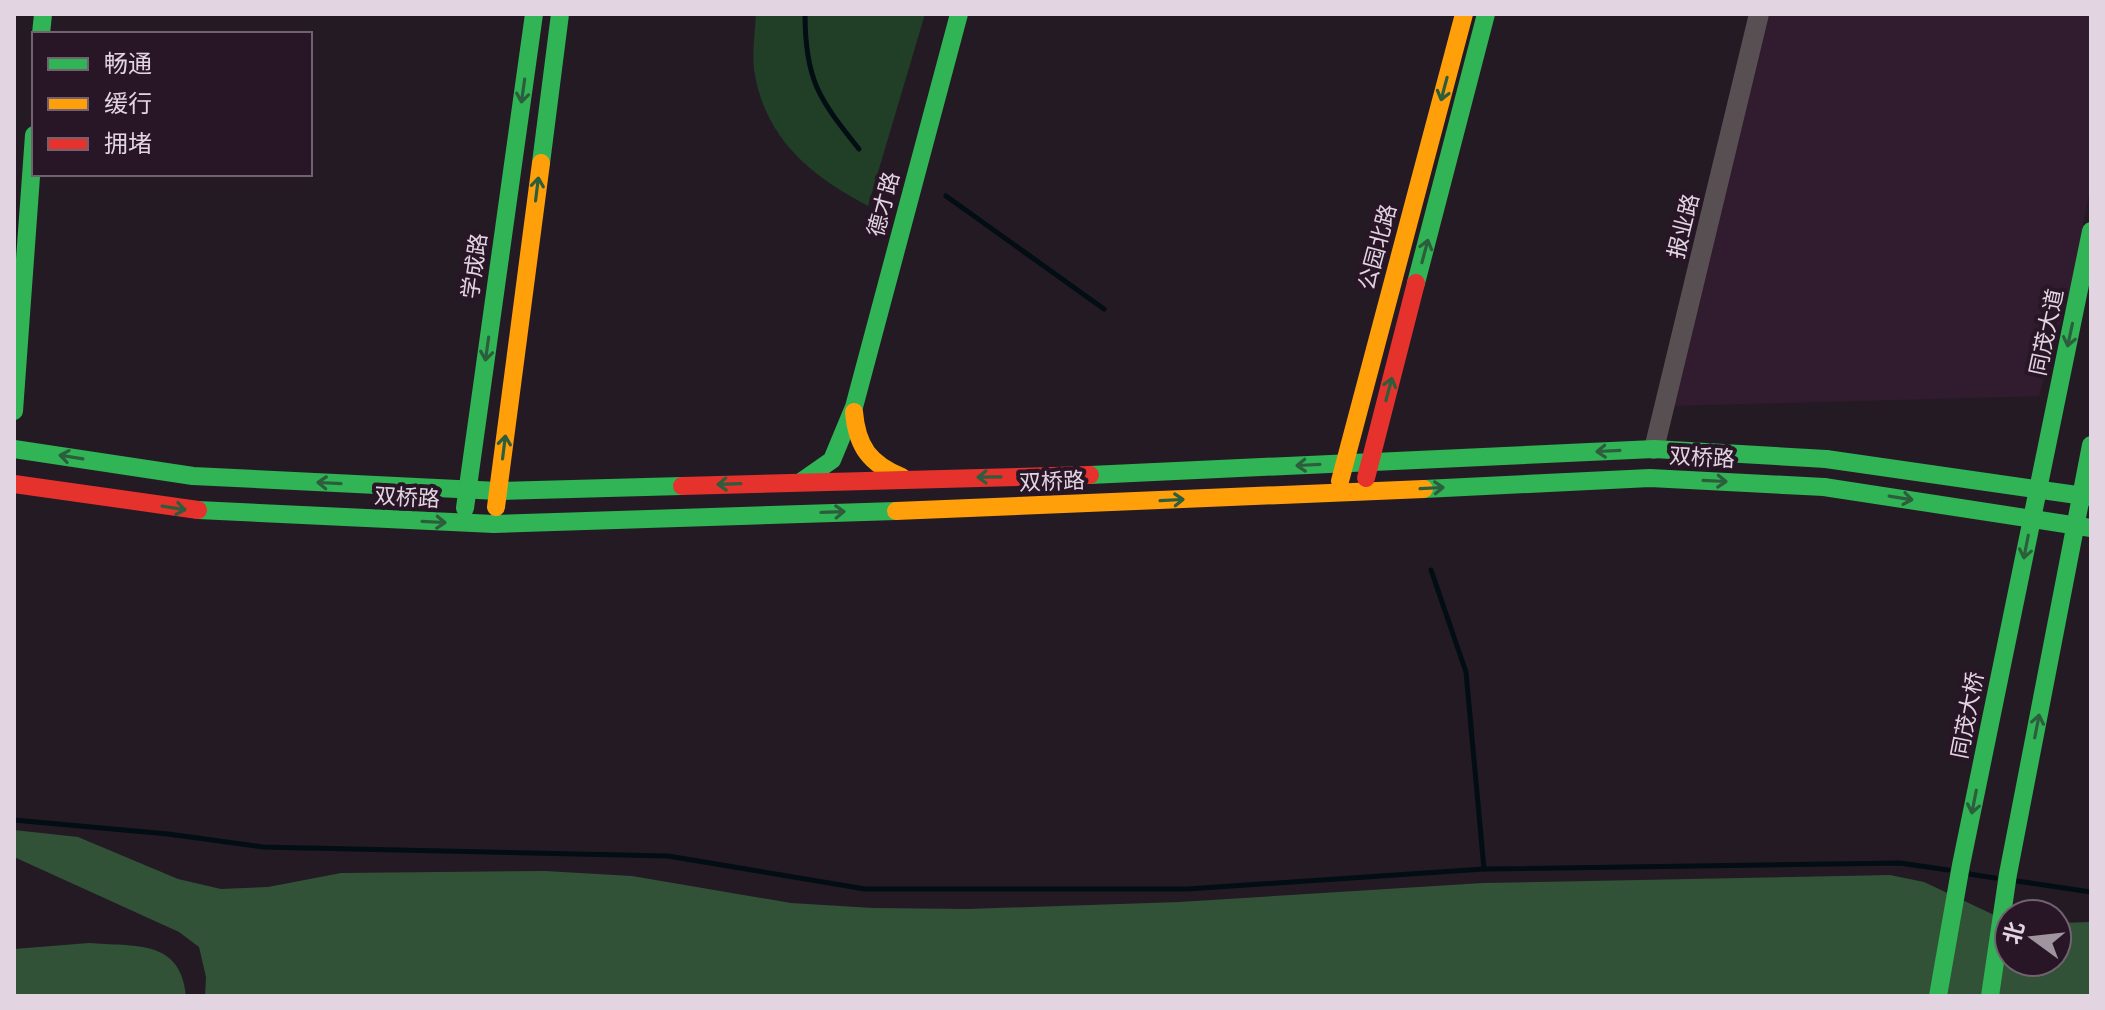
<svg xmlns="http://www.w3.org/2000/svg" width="2105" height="1010" font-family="Roboto,'Noto Sans SC',sans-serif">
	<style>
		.built { fill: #311b2f }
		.green { fill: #203f26 }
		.forest { fill: #315237 }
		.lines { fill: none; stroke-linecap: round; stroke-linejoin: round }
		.stream { stroke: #030d14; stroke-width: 5 }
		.street { stroke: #584f52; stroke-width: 20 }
		.fast { stroke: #30b455; stroke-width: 18 }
		.slow { stroke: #ff9f0a; stroke-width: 18 }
		.jam { stroke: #e5322d; stroke-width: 18 }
		.fast-bridge { stroke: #30b455; stroke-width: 18 }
		.oneway { stroke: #2c5d3c }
		.labels { text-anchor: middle; stroke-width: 8; stroke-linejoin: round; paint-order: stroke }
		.street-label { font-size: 22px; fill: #e2d5e1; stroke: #281627 }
	</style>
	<rect width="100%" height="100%" fill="#241a24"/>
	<path class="built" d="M1769,14H2091V185L2071,287L2039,396L1673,406Z"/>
	<path class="green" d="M756,14H925L868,206C810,175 765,139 754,70C752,52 755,32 756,14Z"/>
	<g class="forest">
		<path d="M14,830L78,837L178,879L221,889L268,887L341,873L545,871L632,876L791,903L873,908L967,909L1179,902L1483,883L1890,875L1924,882L2009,922V962H2057V923L2091,922V996H205L206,977L199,947L179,932L14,857Z"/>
		<path d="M89,943C133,947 181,938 186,996H14V949Z"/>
	</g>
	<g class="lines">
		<g class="stream">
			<path d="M805,14C805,80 819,99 859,149"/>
			<path d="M946,196L1104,309"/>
			<path d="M1431,570L1466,672L1484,869"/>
			<path d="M14,820L168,834L263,847L668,856L865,889H1187L1484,869L1900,863L1948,870"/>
			<path d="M1969,874L1995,878"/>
			<path d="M2017,881L2091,892"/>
		</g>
		<path class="street" d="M1654,449L1759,14"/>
		<g class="fast">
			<path d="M41,34L43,14"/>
			<path d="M541,163L560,14"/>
			<path d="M1416,283L1486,14"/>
			<path d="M14,411L34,135"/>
			<path d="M14,449L193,476L498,491L682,486"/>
			<path d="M1090,475L1654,449L1826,459"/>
			<path d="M802,481L832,460L854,407L959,14"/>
			<path d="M1424,489L1650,478L1824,487"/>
			<path d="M465,508L534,14"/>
			<path d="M198,510L494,524L896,511"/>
			<path d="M1938,996L1961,865L2091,231"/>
			<path d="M1990,996L2008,874L2091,445"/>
		</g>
		<g class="slow">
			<path d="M854,412C857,447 870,464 902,477"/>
			<path d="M1340,481L1464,14"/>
			<path d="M496,507L541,163"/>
			<path d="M896,511L1424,489"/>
		</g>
		<g class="jam">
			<path d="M1366,478L1416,283"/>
			<path d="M14,484L198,510"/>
			<path d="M682,486L1090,475"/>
		</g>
		<g class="fast-bridge">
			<path d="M1826,459L2091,497"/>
			<path d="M1824,487L2091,528"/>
		</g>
	</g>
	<defs><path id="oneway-shaft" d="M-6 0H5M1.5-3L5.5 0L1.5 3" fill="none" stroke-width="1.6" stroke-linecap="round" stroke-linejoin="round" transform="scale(2)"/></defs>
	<g class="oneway">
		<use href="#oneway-shaft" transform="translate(1444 89) rotate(105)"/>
		<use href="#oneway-shaft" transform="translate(523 91) rotate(98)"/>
		<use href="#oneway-shaft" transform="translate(537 189) rotate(-83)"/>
		<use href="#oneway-shaft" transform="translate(1425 251) rotate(-75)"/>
		<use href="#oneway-shaft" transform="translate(2070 335) rotate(102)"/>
		<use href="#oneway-shaft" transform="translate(487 349) rotate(98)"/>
		<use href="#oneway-shaft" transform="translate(1389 389) rotate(-75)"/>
		<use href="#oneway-shaft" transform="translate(504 447) rotate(-83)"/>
		<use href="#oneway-shaft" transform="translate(1608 451) rotate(177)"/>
		<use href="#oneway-shaft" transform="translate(71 457) rotate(-171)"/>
		<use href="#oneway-shaft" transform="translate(1308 465) rotate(177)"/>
		<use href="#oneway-shaft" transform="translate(989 477) rotate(179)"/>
		<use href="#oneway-shaft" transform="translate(1715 481) rotate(3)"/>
		<use href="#oneway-shaft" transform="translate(329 483) rotate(-177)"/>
		<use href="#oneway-shaft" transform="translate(729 484) rotate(178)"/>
		<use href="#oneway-shaft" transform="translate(1432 488) rotate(-3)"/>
		<use href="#oneway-shaft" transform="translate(1901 498) rotate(9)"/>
		<use href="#oneway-shaft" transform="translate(1172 500) rotate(-3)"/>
		<use href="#oneway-shaft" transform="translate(174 508) rotate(9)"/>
		<use href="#oneway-shaft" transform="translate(833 512) rotate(-2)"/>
		<use href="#oneway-shaft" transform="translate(434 522) rotate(3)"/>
		<use href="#oneway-shaft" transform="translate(2026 547) rotate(101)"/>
		<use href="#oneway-shaft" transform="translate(2037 726) rotate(-79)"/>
		<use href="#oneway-shaft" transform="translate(1974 802) rotate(101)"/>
	</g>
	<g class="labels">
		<g class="street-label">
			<text transform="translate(883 204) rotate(-75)" y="8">德才路</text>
			<text transform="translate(1683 226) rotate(-76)" y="8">报业路</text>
			<text transform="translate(1377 247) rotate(-75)" y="8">公园北路</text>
			<text transform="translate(474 266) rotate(-82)" y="8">学成路</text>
			<text transform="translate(2046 332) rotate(-78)" y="8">同茂大道</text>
			<text transform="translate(1702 457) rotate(3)" y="8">双桥路</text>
			<text transform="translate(1052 481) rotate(-2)" y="8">双桥路</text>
			<text transform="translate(407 497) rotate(3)" y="8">双桥路</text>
			<text transform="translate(1967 715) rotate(-79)" y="8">同茂大桥</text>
		</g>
	</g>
	<rect width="2105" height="1010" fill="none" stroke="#e2d5e1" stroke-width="32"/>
	<rect x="32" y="32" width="280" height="144" fill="#281627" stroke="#726271" stroke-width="2"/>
	<rect x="48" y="58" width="40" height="12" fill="#30b455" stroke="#726271" stroke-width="2"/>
	<text x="104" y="72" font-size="24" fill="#e2d5e1">畅通</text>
	<rect x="48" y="98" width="40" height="12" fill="#ff9f0a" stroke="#726271" stroke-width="2"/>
	<text x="104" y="112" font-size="24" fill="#e2d5e1">缓行</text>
	<rect x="48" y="138" width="40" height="12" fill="#e5322d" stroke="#726271" stroke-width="2"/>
	<text x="104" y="152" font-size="24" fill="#e2d5e1">拥堵</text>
	<g transform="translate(2033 938) rotate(285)"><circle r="38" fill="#281627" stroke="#726271" stroke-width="2"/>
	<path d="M0-6L14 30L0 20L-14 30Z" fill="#a0949f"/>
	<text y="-12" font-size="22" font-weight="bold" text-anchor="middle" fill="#e2d5e1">北</text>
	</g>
</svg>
